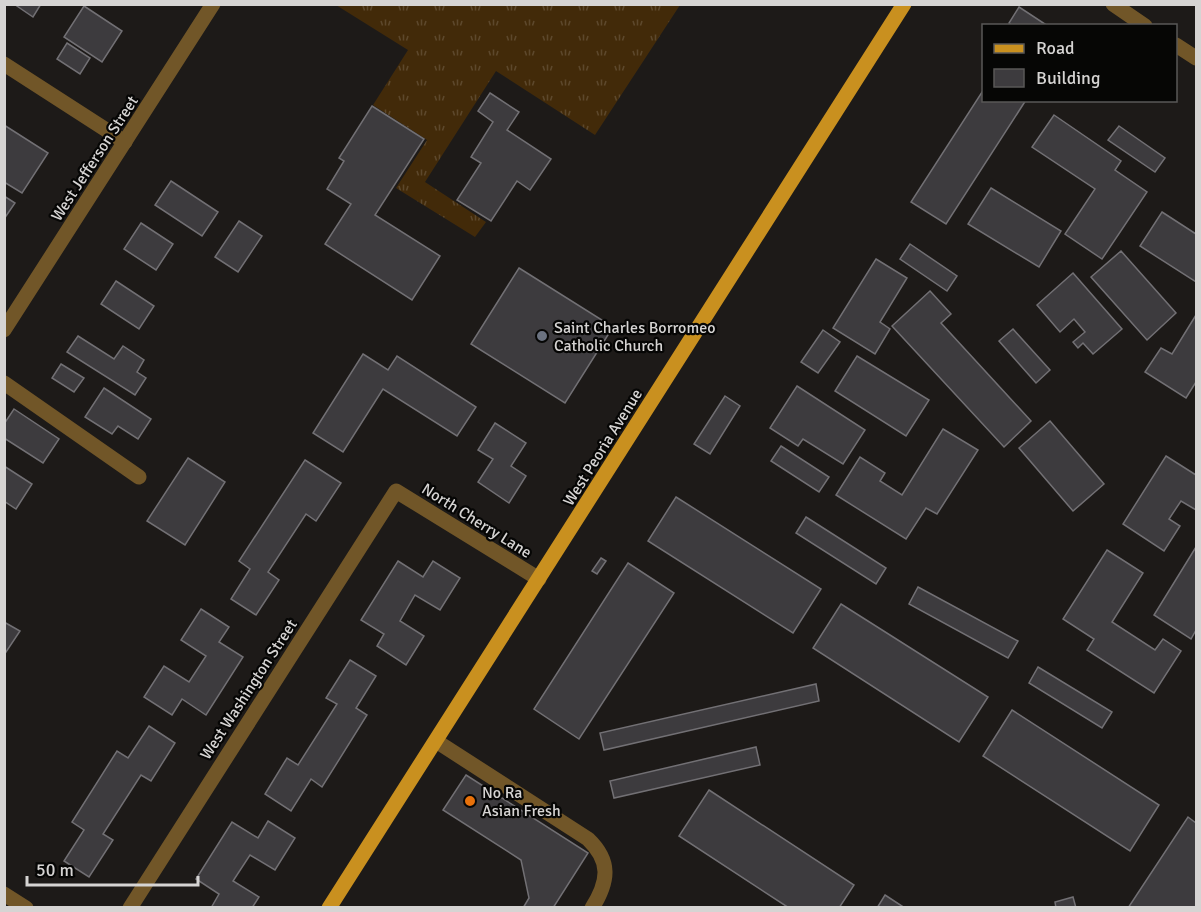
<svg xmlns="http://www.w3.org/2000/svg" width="1201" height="912" font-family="Signika,sans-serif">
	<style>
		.grass { fill: url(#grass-tufts) }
		.building { fill: #3d3b3e; stroke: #727074; stroke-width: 1.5 }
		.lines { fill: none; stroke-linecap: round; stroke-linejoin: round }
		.minor { stroke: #715628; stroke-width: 15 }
		.major { stroke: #c9901f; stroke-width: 15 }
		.worship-dot { fill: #6b7280; stroke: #060605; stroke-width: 2 }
		.food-dot { fill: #e8710a; stroke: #060605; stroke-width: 2 }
		.labels { text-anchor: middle; stroke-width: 4.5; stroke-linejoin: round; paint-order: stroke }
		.street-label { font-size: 16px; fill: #d6d4d3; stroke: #060605 }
		.poi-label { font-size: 16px; fill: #d6d4d3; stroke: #060605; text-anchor: start }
	</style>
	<defs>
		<pattern id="grass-tufts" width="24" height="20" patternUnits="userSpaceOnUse" patternTransform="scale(1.5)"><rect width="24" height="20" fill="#422a09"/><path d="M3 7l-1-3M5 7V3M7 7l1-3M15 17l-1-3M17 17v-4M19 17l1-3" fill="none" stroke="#5d482c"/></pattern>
	</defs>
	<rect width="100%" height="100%" fill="#1d1a18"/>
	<path class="grass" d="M336,5H680L595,135L496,71L425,182L486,222L475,237L396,188L427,140L373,105L408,50Z"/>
	<g class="building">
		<path d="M14,4H41L33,17Z"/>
		<path d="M84,6L122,31L102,62L64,37Z"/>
		<path d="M1019,7L1048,26H1013L1009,23Z"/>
		<path d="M67,43L90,58L80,74L57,59Z"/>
		<path d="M984,89V100H1026L946,224L911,202Z"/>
		<path d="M490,93L519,112L507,130L551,159L530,190L517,181L491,221L457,200L481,163L471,157L493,122L478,111Z"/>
		<path d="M372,106L424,139L375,215L440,256L412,300L325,244L351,204L327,189L344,161L339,158Z"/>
		<path d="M1054,115L1121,161L1115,170L1147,192L1102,259L1065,234L1095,189L1032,147Z"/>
		<path d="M4,125L48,153L22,193L4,182Z"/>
		<path d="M1119,126L1165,158L1155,172L1108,140Z"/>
		<path d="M171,181L218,212L202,236L155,205Z"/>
		<path d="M991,188L1061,231L1039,267L968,224Z"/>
		<path d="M4,196L15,203L4,219Z"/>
		<path d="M1162,212L1196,234V282L1140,246Z"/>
		<path d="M239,221L262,236L238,272L215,257Z"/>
		<path d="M141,223L173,244L156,270L124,249Z"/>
		<path d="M910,244L957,276L947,291L900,259Z"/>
		<path d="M1121,251L1176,313L1147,340L1091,277Z"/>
		<path d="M876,259L907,278L880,322L890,329L875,354L833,328Z"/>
		<path d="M519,268L613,327L565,403L471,344Z"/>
		<path d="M1073,273L1122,329L1093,354L1083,343L1078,348L1073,342L1085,332L1074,319L1060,332L1037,305Z"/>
		<path d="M116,281L154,306L139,329L101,304Z"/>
		<path d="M930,291L951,314L941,323L1031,421L1004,447L892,326Z"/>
		<path d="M1196,315V382L1186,398L1145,372L1161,348L1172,354Z"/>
		<path d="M1013,329L1050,370L1036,383L999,341Z"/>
		<path d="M823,330L840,342L818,373L801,362Z"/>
		<path d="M78,336L114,359L123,346L144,360L137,372L146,378L135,395L67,352Z"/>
		<path d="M363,354L388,370L397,356L476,407L457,436L383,389L343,452L313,433Z"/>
		<path d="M857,356L929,400L906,436L835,391Z"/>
		<path d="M61,364L84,378L74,392L52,378Z"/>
		<path d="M797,386L865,430L843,464L803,439L798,446L770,428Z"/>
		<path d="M104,388L151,419L138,439L118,426L112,434L85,417Z"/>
		<path d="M725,396L740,406L710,454L694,444Z"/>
		<path d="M14,409L59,439L43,463L4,438V424Z"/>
		<path d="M1050,421L1104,484L1073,511L1019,448Z"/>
		<path d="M495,423L526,443L511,466L526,476L509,503L478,482L493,459L478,450Z"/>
		<path d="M943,429L978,450L937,514L926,508L906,539L836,495L860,457L885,473L880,481L902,495Z"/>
		<path d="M781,446L829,477L819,492L771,461Z"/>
		<path d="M1166,456L1196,475V510L1181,501L1169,519L1180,526L1164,551L1123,524Z"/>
		<path d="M188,458L225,482L185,545L147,521Z"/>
		<path d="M305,460L341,483L316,521L306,514L268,572L279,580L256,615L231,599L250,569L239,561Z"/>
		<path d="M4,466L32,484L16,509L4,501Z"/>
		<path d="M676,497L821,589L793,633L648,541Z"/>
		<path d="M806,517L886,568L876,584L796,533Z"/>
		<path d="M1196,547V630L1191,639L1154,615Z"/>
		<path d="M1107,550L1143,573L1112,622L1155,650L1163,639L1181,651L1154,693L1087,650L1094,639L1063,619Z"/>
		<path d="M601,558L606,561L597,574L592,571Z"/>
		<path d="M398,561L423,577L433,561L460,578L440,610L415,595L400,621L424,636L406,665L377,646L384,634L361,620Z"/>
		<path d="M628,563L674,593L579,739L534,709Z"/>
		<path d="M918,587L1018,641L1008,658L909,604Z"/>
		<path d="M841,604L988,697L959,742L813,648Z"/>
		<path d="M201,609L229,627L219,642L243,657L206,715L182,699L172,715L144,697L164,666L189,682L206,656L181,640Z"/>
		<path d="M4,622L20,631L4,655Z"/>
		<path d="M350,660L376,676L356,708L367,715L322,787L311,779L291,811L265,794L287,758L298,765L337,704L326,698Z"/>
		<path d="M1038,667L1112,712L1102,728L1029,683Z"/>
		<path d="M816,684L819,701L604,750L600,733Z"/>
		<path d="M1012,710L1159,805L1130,851L983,756Z"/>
		<path d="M149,726L175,743L151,781L141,775L103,834L113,840L89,877L64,861L84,830L72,822L117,751L128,758Z"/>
		<path d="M756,747L760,765L614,798L610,781Z"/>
		<path d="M466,775L588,853L553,908H523L529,898L521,860L443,810Z"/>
		<path d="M709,790L854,885L839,908H789L679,836Z"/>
		<path d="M1188,817L1196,823V908H1128Z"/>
		<path d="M268,821L295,838L275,870L250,855L233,881L259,897L252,908H211L219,894L196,879L232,822L258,838Z"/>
		<path d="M885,895L905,908H877Z"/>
		<path d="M1073,897L1076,908H1056L1055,902Z"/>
	</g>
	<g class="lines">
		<g class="minor">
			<path d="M1113,4L1145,26"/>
			<path d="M1176,45L1196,58"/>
			<path d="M4,64L125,142"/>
			<path d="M4,330L213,4"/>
			<path d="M4,383L139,477"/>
			<path d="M436,741L588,839C611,861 609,881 592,908"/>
			<path d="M4,894L26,908"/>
			<path d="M130,908L396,491L539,579"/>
		</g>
		<path class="major" d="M329,908L904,4"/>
	</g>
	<circle class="worship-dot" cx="542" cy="336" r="6"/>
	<circle class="food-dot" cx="470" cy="801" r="6"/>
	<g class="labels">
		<g class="street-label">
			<text transform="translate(94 158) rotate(-57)" y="6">West Jefferson Street</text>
			<text transform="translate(602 447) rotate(-58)" y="6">West Peoria Avenue</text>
			<text transform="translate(477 520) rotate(32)" y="6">North Cherry Lane</text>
			<text transform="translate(248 689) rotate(-57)" y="6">West Washington Street</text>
		</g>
		<g class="poi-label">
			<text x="554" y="333">Saint Charles Borromeo<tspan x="554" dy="18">Catholic Church</tspan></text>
			<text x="482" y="798">No Ra<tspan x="482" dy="18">Asian Fresh</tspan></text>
		</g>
	</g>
	<rect width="1201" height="912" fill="none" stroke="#d6d4d3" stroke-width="12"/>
	<rect x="982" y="24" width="195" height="78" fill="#060605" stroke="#595857" stroke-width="1.5"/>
	<rect x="994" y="44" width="30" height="9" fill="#c9901f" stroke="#595857" stroke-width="1.5"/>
	<text x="1036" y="54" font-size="18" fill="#d6d4d3">Road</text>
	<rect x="994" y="69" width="30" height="18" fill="#3d3b3e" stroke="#595857" stroke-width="1.5"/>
	<text x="1036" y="84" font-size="18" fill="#d6d4d3">Building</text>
	<path d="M27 876v9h171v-9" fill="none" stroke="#d6d4d3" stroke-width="3"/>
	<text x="36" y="876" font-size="18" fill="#d6d4d3" stroke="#060605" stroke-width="4.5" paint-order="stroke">50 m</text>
</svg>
